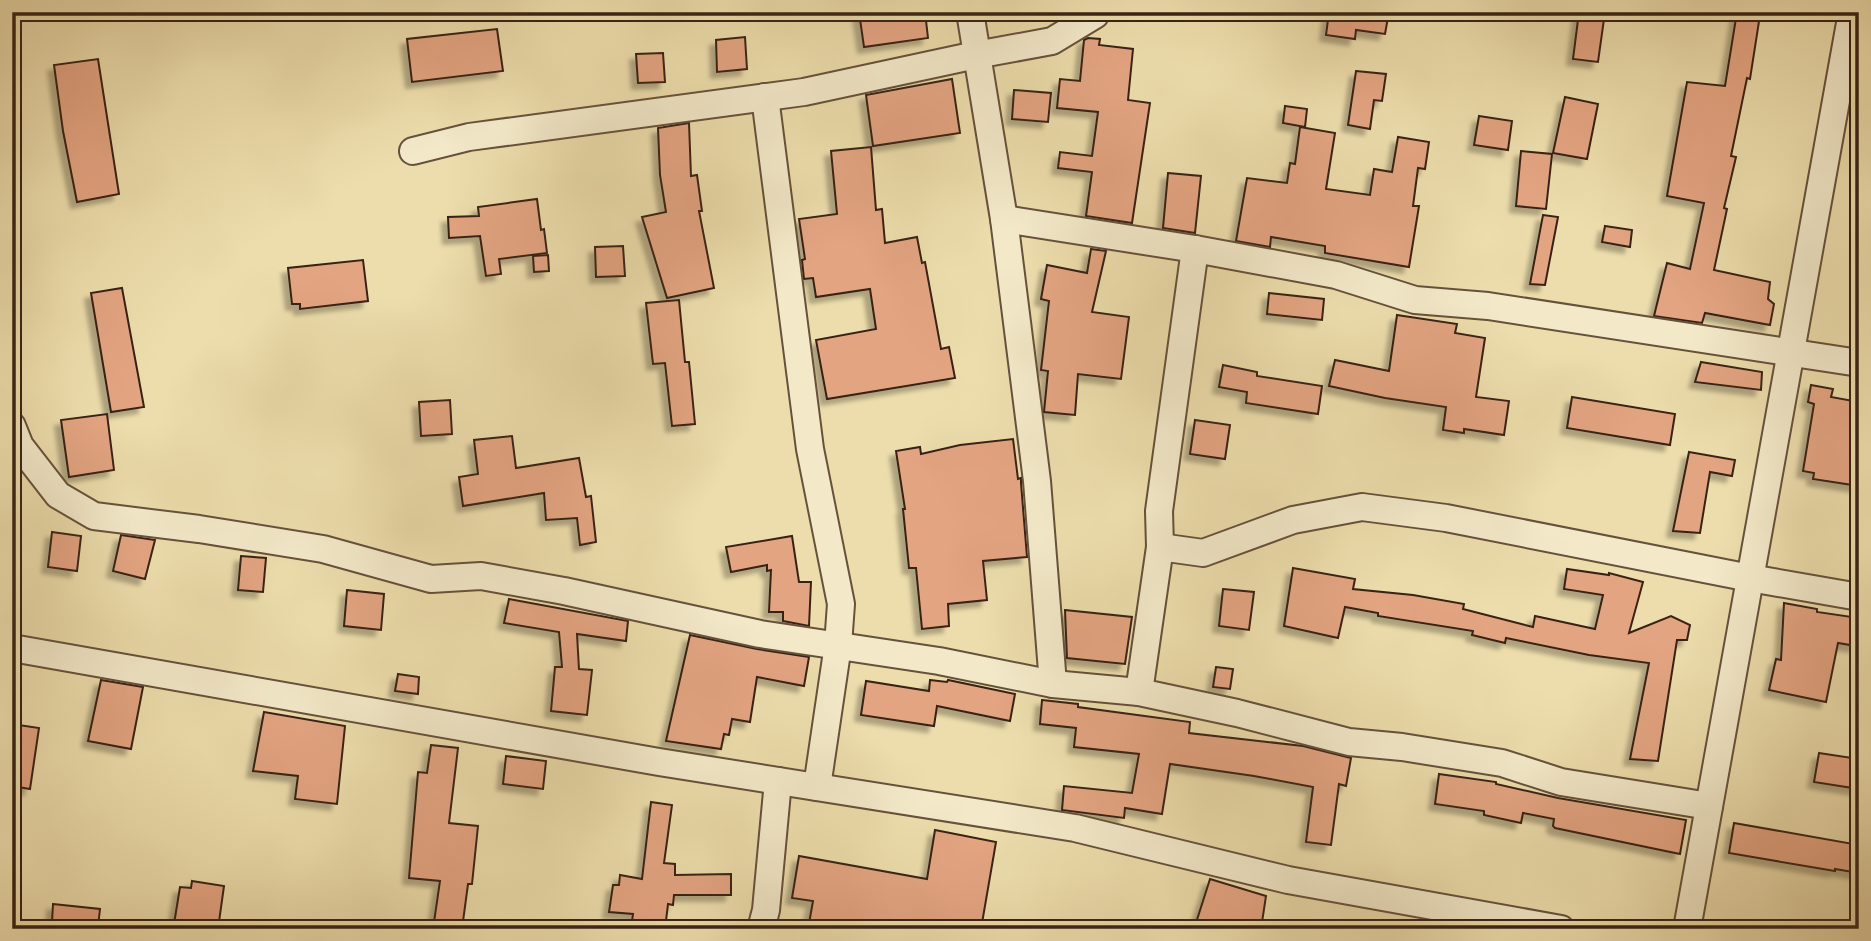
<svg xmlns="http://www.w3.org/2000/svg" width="1871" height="941" font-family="'IM FELL Great Primer',serif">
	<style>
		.building { fill: #e3a481; stroke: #392215; stroke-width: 2; filter: url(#shadow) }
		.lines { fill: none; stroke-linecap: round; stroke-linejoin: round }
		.minor-casing { stroke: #66513b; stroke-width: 30 }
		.minor { stroke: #f3e9c9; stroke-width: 26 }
	</style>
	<defs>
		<filter id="shadow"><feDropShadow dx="-6" dy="6" stdDeviation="2" flood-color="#0004"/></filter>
	</defs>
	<rect width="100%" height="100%" fill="#edddac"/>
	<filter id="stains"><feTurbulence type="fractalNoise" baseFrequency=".00286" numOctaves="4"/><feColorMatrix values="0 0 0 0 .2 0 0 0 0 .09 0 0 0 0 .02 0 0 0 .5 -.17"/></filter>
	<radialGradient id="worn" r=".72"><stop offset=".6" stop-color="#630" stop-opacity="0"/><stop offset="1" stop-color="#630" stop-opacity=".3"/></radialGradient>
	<g class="building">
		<path d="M859,12H925L928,38L864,47Z"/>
		<path d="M1329,12H1389L1385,34L1356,30L1355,39L1326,35Z"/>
		<path d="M1579,12H1605L1598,62L1573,59Z"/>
		<path d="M1737,12H1760V15L1750,79L1747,78L1731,156L1736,157L1724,208L1727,209L1714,270L1770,282L1768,299L1774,304L1770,325L1705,313L1702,323L1654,316L1667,263L1690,269L1704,203L1667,196L1687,82L1725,86Z"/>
		<path d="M497,29L503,71L412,82L407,39Z"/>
		<path d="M745,37L747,69L717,72L716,40Z"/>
		<path d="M1088,38L1100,39L1099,45L1133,49L1128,100L1150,103L1132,223L1086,216L1092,172L1058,168L1060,152L1092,156L1098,112L1057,108L1060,79L1080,81L1084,40Z"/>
		<path d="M663,53L665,82L638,83L636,54Z"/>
		<path d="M98,59L119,194L77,202L63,131L54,65Z"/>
		<path d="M1356,71L1386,74L1382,101L1374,100L1370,129L1348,125Z"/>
		<path d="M952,79L960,133L873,146L866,95Z"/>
		<path d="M1014,90L1051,93L1048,122L1012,119Z"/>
		<path d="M1565,97L1598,104L1587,159L1553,153Z"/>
		<path d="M1285,106L1307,109L1305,127L1283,123Z"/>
		<path d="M1479,116L1512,121L1508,150L1474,145Z"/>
		<path d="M689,123L691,176L697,175L702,211H699L714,288L667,298L642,217L666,212L660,175L658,128Z"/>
		<path d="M1300,127L1335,133L1326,189L1370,195L1374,169L1392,172L1398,137L1429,142L1425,169L1418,168L1413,206H1419L1409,267L1325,253V246L1271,237L1270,247L1236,241L1247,178L1287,183L1290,163L1295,164Z"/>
		<path d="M871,147L876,210L882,209L885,243L917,237L922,263L925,262L941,349L949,347L955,378L827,399L816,340L876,329L870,289L816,297L813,278L804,279L802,260L805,259L799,219L837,214L831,151Z"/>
		<path d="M1521,151L1552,154L1546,209L1516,206Z"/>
		<path d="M1168,173L1201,176L1195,233L1163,228Z"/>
		<path d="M537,199L541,230L544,229L547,253L499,259L501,274L486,276L480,236L449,238L448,217L479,216L478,207Z"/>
		<path d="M1543,215L1558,217L1545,285L1530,284Z"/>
		<path d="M1605,226L1632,230L1630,247L1602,242Z"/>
		<path d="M623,246L625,276L596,277L595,247Z"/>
		<path d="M1091,249L1106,251L1092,312L1129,317L1121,379L1078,374L1075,415L1044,412L1048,371L1041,370L1049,301L1041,299L1047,265L1087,273Z"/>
		<path d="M548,255L549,271L534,272L533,256Z"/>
		<path d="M363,260L368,301L300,309V304H292L288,268Z"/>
		<path d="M122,288L144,407L111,412L91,293Z"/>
		<path d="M1269,293L1324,299L1322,320L1267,314Z"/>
		<path d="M679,300L685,362H689L695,424L672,426L665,363L653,364L646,303Z"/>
		<path d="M1397,315L1457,324L1455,333L1485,338L1476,397L1509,401L1504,435L1464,429V433L1443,430L1446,407L1385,398L1329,386L1335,360L1389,371Z"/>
		<path d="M1701,362L1762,372L1761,390L1695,382Z"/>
		<path d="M1223,365L1257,372V376L1322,386L1318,414L1246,403L1247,392L1219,387Z"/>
		<path d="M1811,385L1833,389L1831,397L1859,402V486L1813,479L1814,473L1803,471L1814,404L1808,402Z"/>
		<path d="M1572,397L1675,414L1670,445L1567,428Z"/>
		<path d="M450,400L452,434L421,436L419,402Z"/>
		<path d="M107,414L114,470L69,477L61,420Z"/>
		<path d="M1195,420L1230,425L1225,459L1190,454Z"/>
		<path d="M512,436L516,468L579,458L586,497L591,496L596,542L580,545L577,518L546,520L544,493L463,506L459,477L478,474L474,440Z"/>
		<path d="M1013,439L1018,479L1021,478V483L1027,557L983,561L987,600L948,604L949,626L922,629L916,568H909L903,509H905L896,451L920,447L921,454L960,445Z"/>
		<path d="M1689,452L1735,460L1732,476L1710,472L1700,533L1673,531Z"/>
		<path d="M52,532L81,536L77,571L48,567Z"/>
		<path d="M121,535L155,540L145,579L113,571Z"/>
		<path d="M792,536L799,582H811L809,626L783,621V612H769L771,570L767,571V565L731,572L726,547Z"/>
		<path d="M241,556L266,558L263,592L238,590Z"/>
		<path d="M1293,568L1355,579L1353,589L1413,595L1464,604L1463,609L1533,627L1535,616L1595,629L1603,595L1564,589L1567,569L1609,575V573L1643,582L1629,633L1671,616L1690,625L1687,640H1677L1658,761L1630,759L1649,663L1589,655L1506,638L1505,643L1472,635L1473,631L1378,616V613L1345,607L1338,638L1284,626Z"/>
		<path d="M1223,589L1254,592L1249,630L1219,626Z"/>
		<path d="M347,590L384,594L381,630L344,626Z"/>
		<path d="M509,599L628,621L626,641L577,634L579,669L592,670L587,715L551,711L555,667H562L559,632L504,623Z"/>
		<path d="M1784,603L1817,609V612L1859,618L1856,646L1838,643L1826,702L1769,690L1776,659L1781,660Z"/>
		<path d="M1065,610L1132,617L1125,664L1067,658Z"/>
		<path d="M690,635L757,649L809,657L804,686L757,677L750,722L732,719L729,735L724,734L721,749L666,741Z"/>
		<path d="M1216,667L1233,669L1230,689L1213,687Z"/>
		<path d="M398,674L419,677L418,694L395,691Z"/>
		<path d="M101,680L143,687L131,749L88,741Z"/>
		<path d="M930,680L947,682L948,680L1015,694L1010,721L937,706L934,726L861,715L866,681L929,691Z"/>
		<path d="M1042,700L1078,704V707L1190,722L1189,733L1303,746L1351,758L1346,786L1339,784L1331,845L1306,842L1313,787L1254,776L1170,764L1162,814L1125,808L1124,818L1062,810L1064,786L1132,793L1139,754L1074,747L1076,728L1040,724Z"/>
		<path d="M264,712L345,726L337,804L295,799L298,776L253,771Z"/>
		<path d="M12,724L39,728L30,789L12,786Z"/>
		<path d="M431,745L458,748L449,823L478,826L472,884H468L462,929H433L440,881L409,878L418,772L427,773Z"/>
		<path d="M1819,753L1859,759V789L1814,782Z"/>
		<path d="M506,756L546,761L543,789L503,784Z"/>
		<path d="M1439,774L1496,782V784L1558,798L1686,820L1680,854L1555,828L1553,826L1554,819L1523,813L1521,823L1484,815V811L1435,804Z"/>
		<path d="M651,802L672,805L664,863L675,864V875L731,874V895H674L673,905L668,904L665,929H631L633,914L609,912L613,885H619L620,875L642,879Z"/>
		<path d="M1734,823L1859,845V873L1835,869V871L1729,853Z"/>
		<path d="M935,830L996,842L981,929H808L813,901L792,898L799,856L927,879Z"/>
		<path d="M1210,879L1266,896L1261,929L1213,927V929H1206L1195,926Z"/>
		<path d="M192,881L224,886L218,929H185V926L174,924L180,887L191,888Z"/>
		<path d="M53,904L100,909L98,927L52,922Z"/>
	</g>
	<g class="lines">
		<defs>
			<g id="minor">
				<path d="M970,12L1004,219L1037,481L1053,684"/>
				<path d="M765,97L810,449L841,604L838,645L817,787"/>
				<path d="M413,151L469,137L804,92L976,55L1052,41L1095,15"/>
				<path d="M1004,219L1195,249L1336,275L1415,300L1488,306L1859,363"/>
				<path d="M12,426L20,446L58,495L94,516L199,529L323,549L431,579L481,576L564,591L760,634L939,661L1053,684L1139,692L1237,713L1349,742L1402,747L1502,763L1561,782L1709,806"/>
				<path d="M1160,547L1203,553L1293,520L1362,507L1446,518L1750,578L1859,597"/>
				<path d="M12,648L659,762L1075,828L1288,880L1561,929"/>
				<path d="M1139,692L1160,547L1159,511L1195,249"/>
				<path d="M761,929L766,910L778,781"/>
				<path d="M1687,929L1852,12"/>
			</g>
		</defs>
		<use href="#minor" class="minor-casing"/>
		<use href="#minor" class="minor"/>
	</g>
	<rect width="1871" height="941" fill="none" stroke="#edddac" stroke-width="42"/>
	<rect x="14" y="14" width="1843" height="913" fill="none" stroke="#392215" stroke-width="3.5"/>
	<rect x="21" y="21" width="1829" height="899" fill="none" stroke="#392215" stroke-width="2"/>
	<rect width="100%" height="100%" filter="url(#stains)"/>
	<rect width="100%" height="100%" fill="url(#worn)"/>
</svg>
